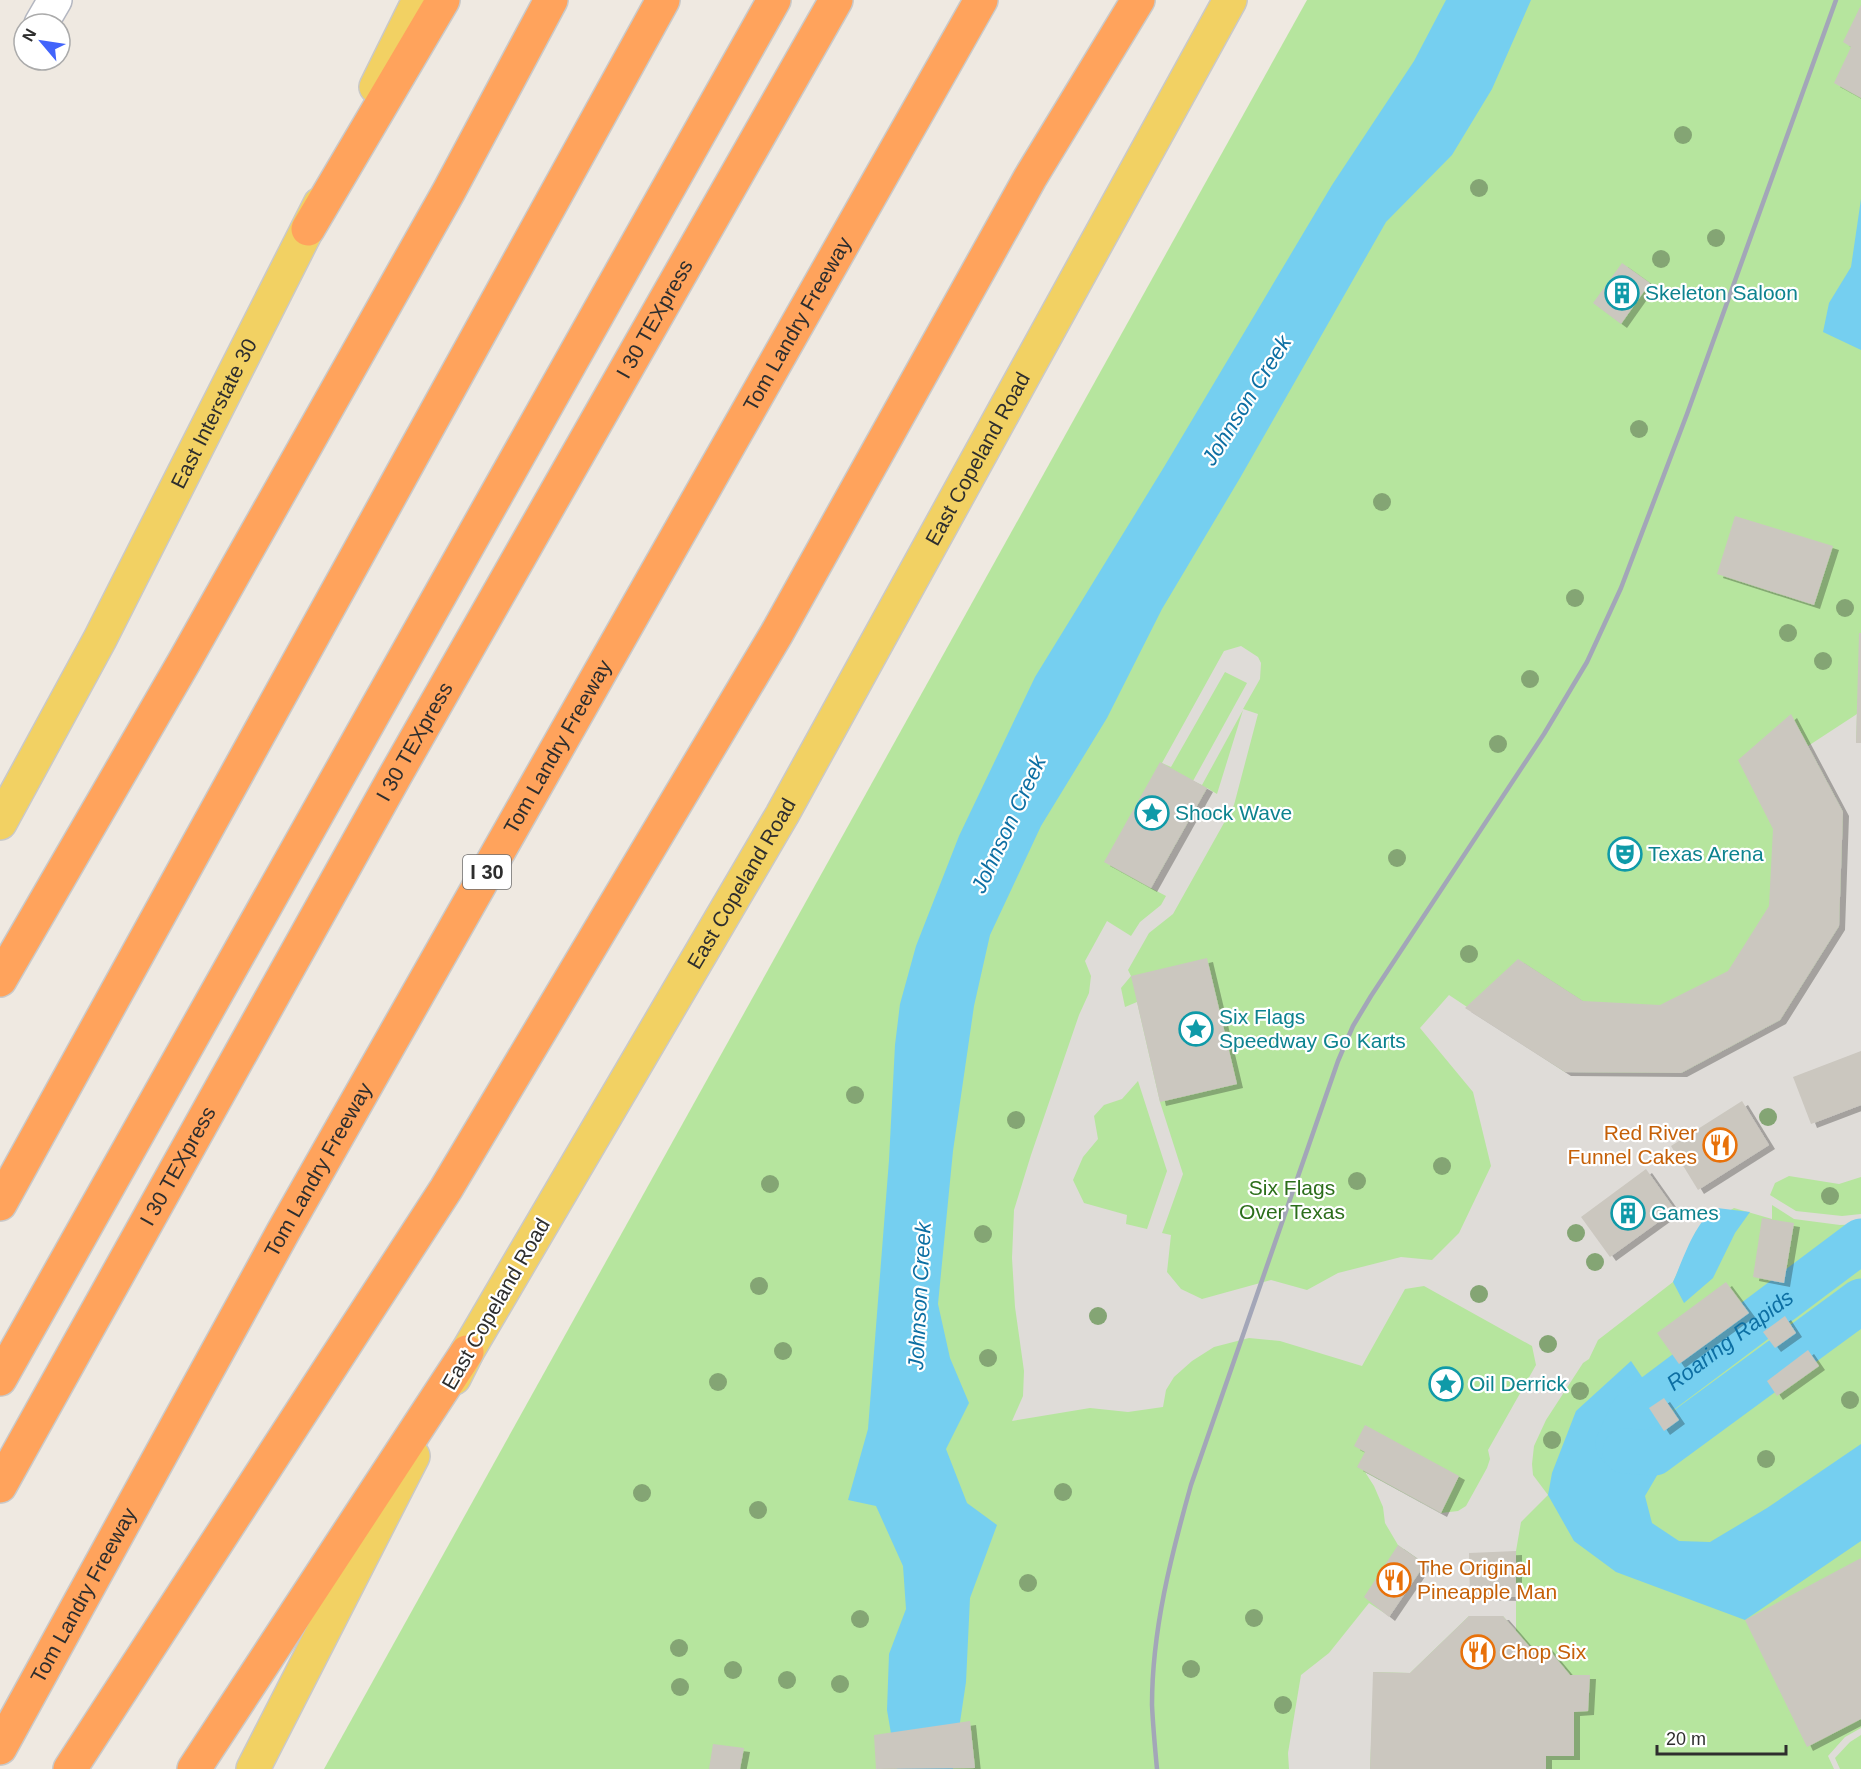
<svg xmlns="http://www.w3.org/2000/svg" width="1861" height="1769" font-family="Arial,sans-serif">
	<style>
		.green { fill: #b6e59e }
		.plaza { fill: #dfdcd8; fill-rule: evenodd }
		.water { fill: #75cff0 }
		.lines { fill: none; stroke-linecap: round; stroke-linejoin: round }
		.canal { stroke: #75cff0; stroke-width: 45 }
		.building { fill: #cbc7bf; filter: url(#shadow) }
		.minor-casing { stroke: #b4b7c1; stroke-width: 36 }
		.major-casing { stroke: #c9c9c9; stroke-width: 36 }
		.highway-casing { stroke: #c9c9c9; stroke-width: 36 }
		.minor { stroke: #fff; stroke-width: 33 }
		.major { stroke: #f2d163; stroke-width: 33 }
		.highway { stroke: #ffa35c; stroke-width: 33 }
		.rail { stroke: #a3a6b8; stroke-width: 4.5 }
		.tree { fill: #84a574 }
		.labels { text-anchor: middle; stroke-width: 4.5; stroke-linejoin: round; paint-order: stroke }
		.shield { fill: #fff; stroke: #6d6d6d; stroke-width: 1.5 }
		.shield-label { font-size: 20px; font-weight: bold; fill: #2e2e2e }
		.culture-label { font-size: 21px; fill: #0d838f; stroke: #fff; text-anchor: start }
		.street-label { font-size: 21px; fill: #2e2e2e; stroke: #fff }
		.food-label { font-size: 21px; fill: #c56008; stroke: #fff; text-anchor: start }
		.park-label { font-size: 21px; fill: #2c6e1b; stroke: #fff }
		.water-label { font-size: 22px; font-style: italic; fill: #0d6fa3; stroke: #fff }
	</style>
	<defs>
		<filter id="shadow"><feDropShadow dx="6" dy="4" stdDeviation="0" flood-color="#0004"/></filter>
	</defs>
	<rect width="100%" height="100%" fill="#efe9e1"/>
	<path class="green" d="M1307,0H1861V1769H324Z"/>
	<g class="plaza">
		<path d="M1241,646L1258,657L1261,663L1260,679L1243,709L1258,714L1234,805L1173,914L1149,933L1128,970L1131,976L1121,988L1125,1007L1137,1002L1160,1102L1183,1174L1162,1233L1171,1235L1167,1272L1181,1289L1202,1299L1271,1280L1307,1290L1338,1273L1401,1257L1432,1260L1459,1233L1491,1166L1473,1092L1420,1028L1449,995L1565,1072L1681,1073L1780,1020L1839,926L1843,812L1808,746L1857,714L1856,742L1861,743V1177L1839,1184L1789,1176L1775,1183L1770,1195L1796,1211L1842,1216L1861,1214V1224L1840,1225L1794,1219L1772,1205V1219L1734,1208L1696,1231L1673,1282L1598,1340L1589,1359L1583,1363L1546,1420L1534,1446L1532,1464L1533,1475L1548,1495L1521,1522L1516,1551V1631L1503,1616H1469L1410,1673L1374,1672L1370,1769H1289L1288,1753L1301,1675L1329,1653L1369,1603L1389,1616L1425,1564L1398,1545L1385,1523L1383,1507L1374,1486L1365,1472L1441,1513L1458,1511L1466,1506L1487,1468L1490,1459L1488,1450L1536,1365L1532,1346L1424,1286L1405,1289L1362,1366L1280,1341L1249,1338L1214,1347L1192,1361L1174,1377L1166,1390L1163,1407L1128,1412L1090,1408L1012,1421L1023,1396L1024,1371L1015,1307L1012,1258L1014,1210L1031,1155L1079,1015L1089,993L1091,976L1085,961L1107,921L1131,936L1140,922L1161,905L1166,896L1151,888L1207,788L1217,794L1243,710L1202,785L1193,781L1247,683L1225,672L1171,767L1162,763L1224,651ZM1138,1081L1167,1171L1147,1229L1126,1224L1127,1215L1084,1203L1073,1180L1083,1157L1098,1139L1094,1116L1104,1105L1122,1099Z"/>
		<path d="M1861,1728V1735L1850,1742L1835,1758L1840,1769H1834L1828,1756L1845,1737Z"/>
	</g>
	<g class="water">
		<path d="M1446,0H1531L1492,89L1452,155L1386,222L1240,478L1162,609L1107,718L1041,826L990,935L974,1006L953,1151L938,1304L950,1358L969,1403L946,1449L967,1503L997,1525L970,1598L966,1682L953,1769H897L887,1710L889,1654L906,1609L903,1566L876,1506L848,1500L868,1429L889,1160L895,1045L900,1004L916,946L959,836L1035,677L1164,467L1332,185L1414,61Z"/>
		<path d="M1861,199V350L1823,332L1829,303L1851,267Z"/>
		<path d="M1717,1208L1750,1212L1735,1233L1713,1278L1684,1303L1673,1282C1684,1258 1694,1222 1717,1208Z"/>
		<path d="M1631,1361L1690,1448L1659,1472L1645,1496L1652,1523L1679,1541L1710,1542L1767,1508L1861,1444V1541L1745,1620L1616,1572L1574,1541L1548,1495L1552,1473L1576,1411Z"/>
	</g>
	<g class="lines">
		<g class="canal">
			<path id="s1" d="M1618,1444L1632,1413L1861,1241"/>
			<path d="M1625,1451L1654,1453L1861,1301"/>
		</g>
	</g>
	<g class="building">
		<path d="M1861,5V98L1834,83L1851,47L1843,42Z"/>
		<path d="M1622,263L1650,283L1621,324L1593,303Z"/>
		<path d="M1735,516L1833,546L1814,605L1717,574Z"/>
		<path d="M1859,633H1861V743H1856Z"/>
		<path d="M1791,714L1843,812L1839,926L1780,1020L1681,1073L1565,1072L1465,1008L1518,959L1583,1001L1660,1005L1728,971L1769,906L1773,829L1738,760Z"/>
		<path d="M1160,762L1207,788L1151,888L1104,862Z"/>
		<path d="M1207,958L1237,1084L1160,1102L1131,976Z"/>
		<path d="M1861,1051V1105L1811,1124L1793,1077Z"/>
		<path d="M1742,1101L1769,1145L1698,1190L1671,1146Z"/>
		<path d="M1646,1169L1675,1210L1610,1257L1581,1217Z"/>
		<path d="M1762,1218L1794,1223L1784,1283L1753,1277Z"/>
		<path d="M1726,1282L1749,1313L1679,1364L1657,1333Z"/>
		<path d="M1785,1316L1796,1333L1775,1348L1763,1332Z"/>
		<path d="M1808,1350L1819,1366L1777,1396L1767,1381Z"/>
		<path d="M1664,1398L1679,1420L1664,1431L1649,1408Z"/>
		<path d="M1365,1425L1459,1476L1441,1513L1357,1467L1365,1452L1354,1446Z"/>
		<path d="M1398,1545L1425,1564L1389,1617L1364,1597Z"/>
		<path d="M1516,1551V1597L1470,1596L1469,1553Z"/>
		<path d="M1861,1558V1719L1807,1747L1745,1620Z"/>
		<path d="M1469,1616H1503L1529,1646H1546L1570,1675H1590L1588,1711L1574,1712V1756H1546V1769H1370L1373,1672L1410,1673Z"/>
		<path d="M970,1721L975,1768L876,1769L874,1735Z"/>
		<path d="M713,1744L744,1748L740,1769H709Z"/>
	</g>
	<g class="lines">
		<defs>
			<path id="minor" d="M41,24L55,0"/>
			<g id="major">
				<path d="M376,87L419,0"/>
				<path id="s2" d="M0,823L100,639L320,204"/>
				<path id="s3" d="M454,1378L467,1352L782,815L1230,0"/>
				<path d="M253,1769L413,1456"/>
			</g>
			<g id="highway">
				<path d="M308,229L443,0"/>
				<path d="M0,980L184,662L449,191L551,0"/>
				<path d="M0,1204L663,0"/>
				<path d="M0,1379L774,0"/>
				<path id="s4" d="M0,1486L395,776L836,0"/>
				<path id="s5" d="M0,1748L283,1232L981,0"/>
				<path d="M70,1769L446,1189L777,633L1030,178L1138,0"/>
				<path d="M194,1769L467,1352"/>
			</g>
		</defs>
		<use href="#minor" class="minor-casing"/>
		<use href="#major" class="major-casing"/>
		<use href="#highway" class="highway-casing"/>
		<use href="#minor" class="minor"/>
		<use href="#major" class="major"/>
		<use href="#highway" class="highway"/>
		<path class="rail" d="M1157,1769C1155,1748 1153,1726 1152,1705C1152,1630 1171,1556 1191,1485L1338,1061L1353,1026L1371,996L1544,734L1587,662L1621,588L1687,414L1836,0"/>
	</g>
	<g class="tree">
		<circle cx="1683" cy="135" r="9"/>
		<circle cx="1479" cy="188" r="9"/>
		<circle cx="1716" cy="238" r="9"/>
		<circle cx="1661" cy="259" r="9"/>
		<circle cx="1639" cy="429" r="9"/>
		<circle cx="1382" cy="502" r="9"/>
		<circle cx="1575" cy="598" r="9"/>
		<circle cx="1845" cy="608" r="9"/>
		<circle cx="1788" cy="633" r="9"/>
		<circle cx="1823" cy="661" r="9"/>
		<circle cx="1530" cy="679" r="9"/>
		<circle cx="1498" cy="744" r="9"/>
		<circle cx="1397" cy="858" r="9"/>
		<circle cx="1469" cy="954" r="9"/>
		<circle cx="855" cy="1095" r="9"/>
		<circle cx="1768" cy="1117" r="9"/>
		<circle cx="1016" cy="1120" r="9"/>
		<circle cx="1442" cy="1166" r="9"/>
		<circle cx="1357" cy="1181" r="9"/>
		<circle cx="770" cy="1184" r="9"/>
		<circle cx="1830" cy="1196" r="9"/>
		<circle cx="1576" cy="1233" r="9"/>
		<circle cx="983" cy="1234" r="9"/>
		<circle cx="1595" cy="1262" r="9"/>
		<circle cx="759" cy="1286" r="9"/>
		<circle cx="1479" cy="1294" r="9"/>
		<circle cx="1098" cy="1316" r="9"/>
		<circle cx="1548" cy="1344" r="9"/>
		<circle cx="783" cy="1351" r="9"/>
		<circle cx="988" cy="1358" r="9"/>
		<circle cx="718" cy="1382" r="9"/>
		<circle cx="1580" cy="1391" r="9"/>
		<circle cx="1850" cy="1400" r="9"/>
		<circle cx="1552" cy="1440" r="9"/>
		<circle cx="1766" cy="1459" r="9"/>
		<circle cx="1063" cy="1492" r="9"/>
		<circle cx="642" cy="1493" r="9"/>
		<circle cx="758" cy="1510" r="9"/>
		<circle cx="1028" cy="1583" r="9"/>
		<circle cx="1254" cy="1618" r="9"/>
		<circle cx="860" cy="1619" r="9"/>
		<circle cx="679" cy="1648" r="9"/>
		<circle cx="1191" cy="1669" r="9"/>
		<circle cx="733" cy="1670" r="9"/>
		<circle cx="787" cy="1680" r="9"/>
		<circle cx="840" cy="1684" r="9"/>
		<circle cx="680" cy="1687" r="9"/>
		<circle cx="1283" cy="1705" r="9"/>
	</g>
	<defs>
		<symbol id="building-ring" viewBox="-11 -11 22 22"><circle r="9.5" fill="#fff" stroke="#0f9aa8" stroke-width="1.5"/><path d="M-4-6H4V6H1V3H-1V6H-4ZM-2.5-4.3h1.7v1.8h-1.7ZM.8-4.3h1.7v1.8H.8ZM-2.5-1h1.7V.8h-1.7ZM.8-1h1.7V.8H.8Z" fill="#0f9aa8"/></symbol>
		<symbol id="sight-ring" viewBox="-11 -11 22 22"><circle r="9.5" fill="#fff" stroke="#0f9aa8" stroke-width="1.5"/><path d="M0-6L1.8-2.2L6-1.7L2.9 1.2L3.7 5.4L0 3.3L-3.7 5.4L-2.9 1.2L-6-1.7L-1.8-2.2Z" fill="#0f9aa8"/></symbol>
		<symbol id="theatre-ring" viewBox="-11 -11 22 22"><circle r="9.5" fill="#fff" stroke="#0f9aa8" stroke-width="1.5"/><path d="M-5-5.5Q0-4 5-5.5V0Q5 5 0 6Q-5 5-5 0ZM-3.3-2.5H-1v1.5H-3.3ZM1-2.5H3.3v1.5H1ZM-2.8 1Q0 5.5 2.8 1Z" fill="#0f9aa8"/></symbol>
		<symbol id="restaurant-ring" viewBox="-11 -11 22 22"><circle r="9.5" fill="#fff" stroke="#e8710a" stroke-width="1.5"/><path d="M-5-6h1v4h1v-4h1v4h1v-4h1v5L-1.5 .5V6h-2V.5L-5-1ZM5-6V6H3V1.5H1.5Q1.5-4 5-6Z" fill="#e8710a"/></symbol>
	</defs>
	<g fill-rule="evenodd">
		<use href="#building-ring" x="1603" y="274" width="38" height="38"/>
		<use href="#sight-ring" x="1133" y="794" width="38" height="38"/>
		<use href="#theatre-ring" x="1606" y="835" width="38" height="38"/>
		<use href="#sight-ring" x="1177" y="1010" width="38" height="38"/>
		<use href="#restaurant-ring" x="1701" y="1126" width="38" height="38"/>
		<use href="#building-ring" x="1609" y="1194" width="38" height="38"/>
		<use href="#sight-ring" x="1427" y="1365" width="38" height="38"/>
		<use href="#restaurant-ring" x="1375" y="1561" width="38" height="38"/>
		<use href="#restaurant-ring" x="1459" y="1633" width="38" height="38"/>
	</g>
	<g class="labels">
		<rect class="shield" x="463" y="855" width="48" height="34" rx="4.5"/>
		<g class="shield-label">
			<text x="487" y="879">I 30</text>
		</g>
		<g class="culture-label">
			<text x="1645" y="300">Skeleton Saloon</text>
			<text x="1175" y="820">Shock Wave</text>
			<text x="1648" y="861">Texas Arena</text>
			<text x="1219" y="1024">Six Flags<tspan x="1219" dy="24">Speedway Go Karts</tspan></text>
			<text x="1651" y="1220">Games</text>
			<text x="1469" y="1391">Oil Derrick</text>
		</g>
		<g class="street-label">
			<text dy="7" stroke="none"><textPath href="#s4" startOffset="1338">I 30 TEXpress</textPath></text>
			<text dy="7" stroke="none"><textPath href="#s5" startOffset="1632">Tom Landry Freeway</textPath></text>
			<text dy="7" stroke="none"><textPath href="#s2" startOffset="462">East Interstate 30</textPath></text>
			<text dy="7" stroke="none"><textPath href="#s3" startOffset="1058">East Copeland Road</textPath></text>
			<text dy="7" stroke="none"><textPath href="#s4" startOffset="852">I 30 TEXpress</textPath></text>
			<text dy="7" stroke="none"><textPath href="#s5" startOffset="1146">Tom Landry Freeway</textPath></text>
			<text dy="7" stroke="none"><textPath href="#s3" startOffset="572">East Copeland Road</textPath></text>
			<text dy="7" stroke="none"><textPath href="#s4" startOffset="366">I 30 TEXpress</textPath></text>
			<text dy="7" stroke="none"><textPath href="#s5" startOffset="660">Tom Landry Freeway</textPath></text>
			<text transform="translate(496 1304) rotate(-60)" y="7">East Copeland Road</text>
			<text dy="7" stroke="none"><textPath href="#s5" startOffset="174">Tom Landry Freeway</textPath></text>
		</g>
		<g class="food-label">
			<text x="1697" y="1140" text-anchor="end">Red River<tspan x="1697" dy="24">Funnel Cakes</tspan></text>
			<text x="1417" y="1575">The Original<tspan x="1417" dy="24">Pineapple Man</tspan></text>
			<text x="1501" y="1659">Chop Six</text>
		</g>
		<g class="park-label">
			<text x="1292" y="1195">Six Flags<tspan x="1292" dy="24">Over Texas</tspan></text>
		</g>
		<g class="water-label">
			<text transform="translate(1246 400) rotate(-58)" y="8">Johnson Creek</text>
			<text transform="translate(1008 824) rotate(-65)" y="8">Johnson Creek</text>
			<text transform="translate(919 1296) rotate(-87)" y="8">Johnson Creek</text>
			<text dy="8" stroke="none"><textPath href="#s1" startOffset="156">Roaring Rapids</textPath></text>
		</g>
	</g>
	<g transform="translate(42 42) rotate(299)"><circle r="28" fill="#ffffff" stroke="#ababab" stroke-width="1.5"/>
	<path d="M0-4.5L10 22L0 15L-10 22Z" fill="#4264fb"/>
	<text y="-9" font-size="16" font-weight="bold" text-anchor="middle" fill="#2e2e2e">N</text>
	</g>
	<path d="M1657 1745v9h129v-9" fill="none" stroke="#2e2e2e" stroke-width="3"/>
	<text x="1666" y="1745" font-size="18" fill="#2e2e2e" stroke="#ffffff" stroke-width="4.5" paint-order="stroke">20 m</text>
</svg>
